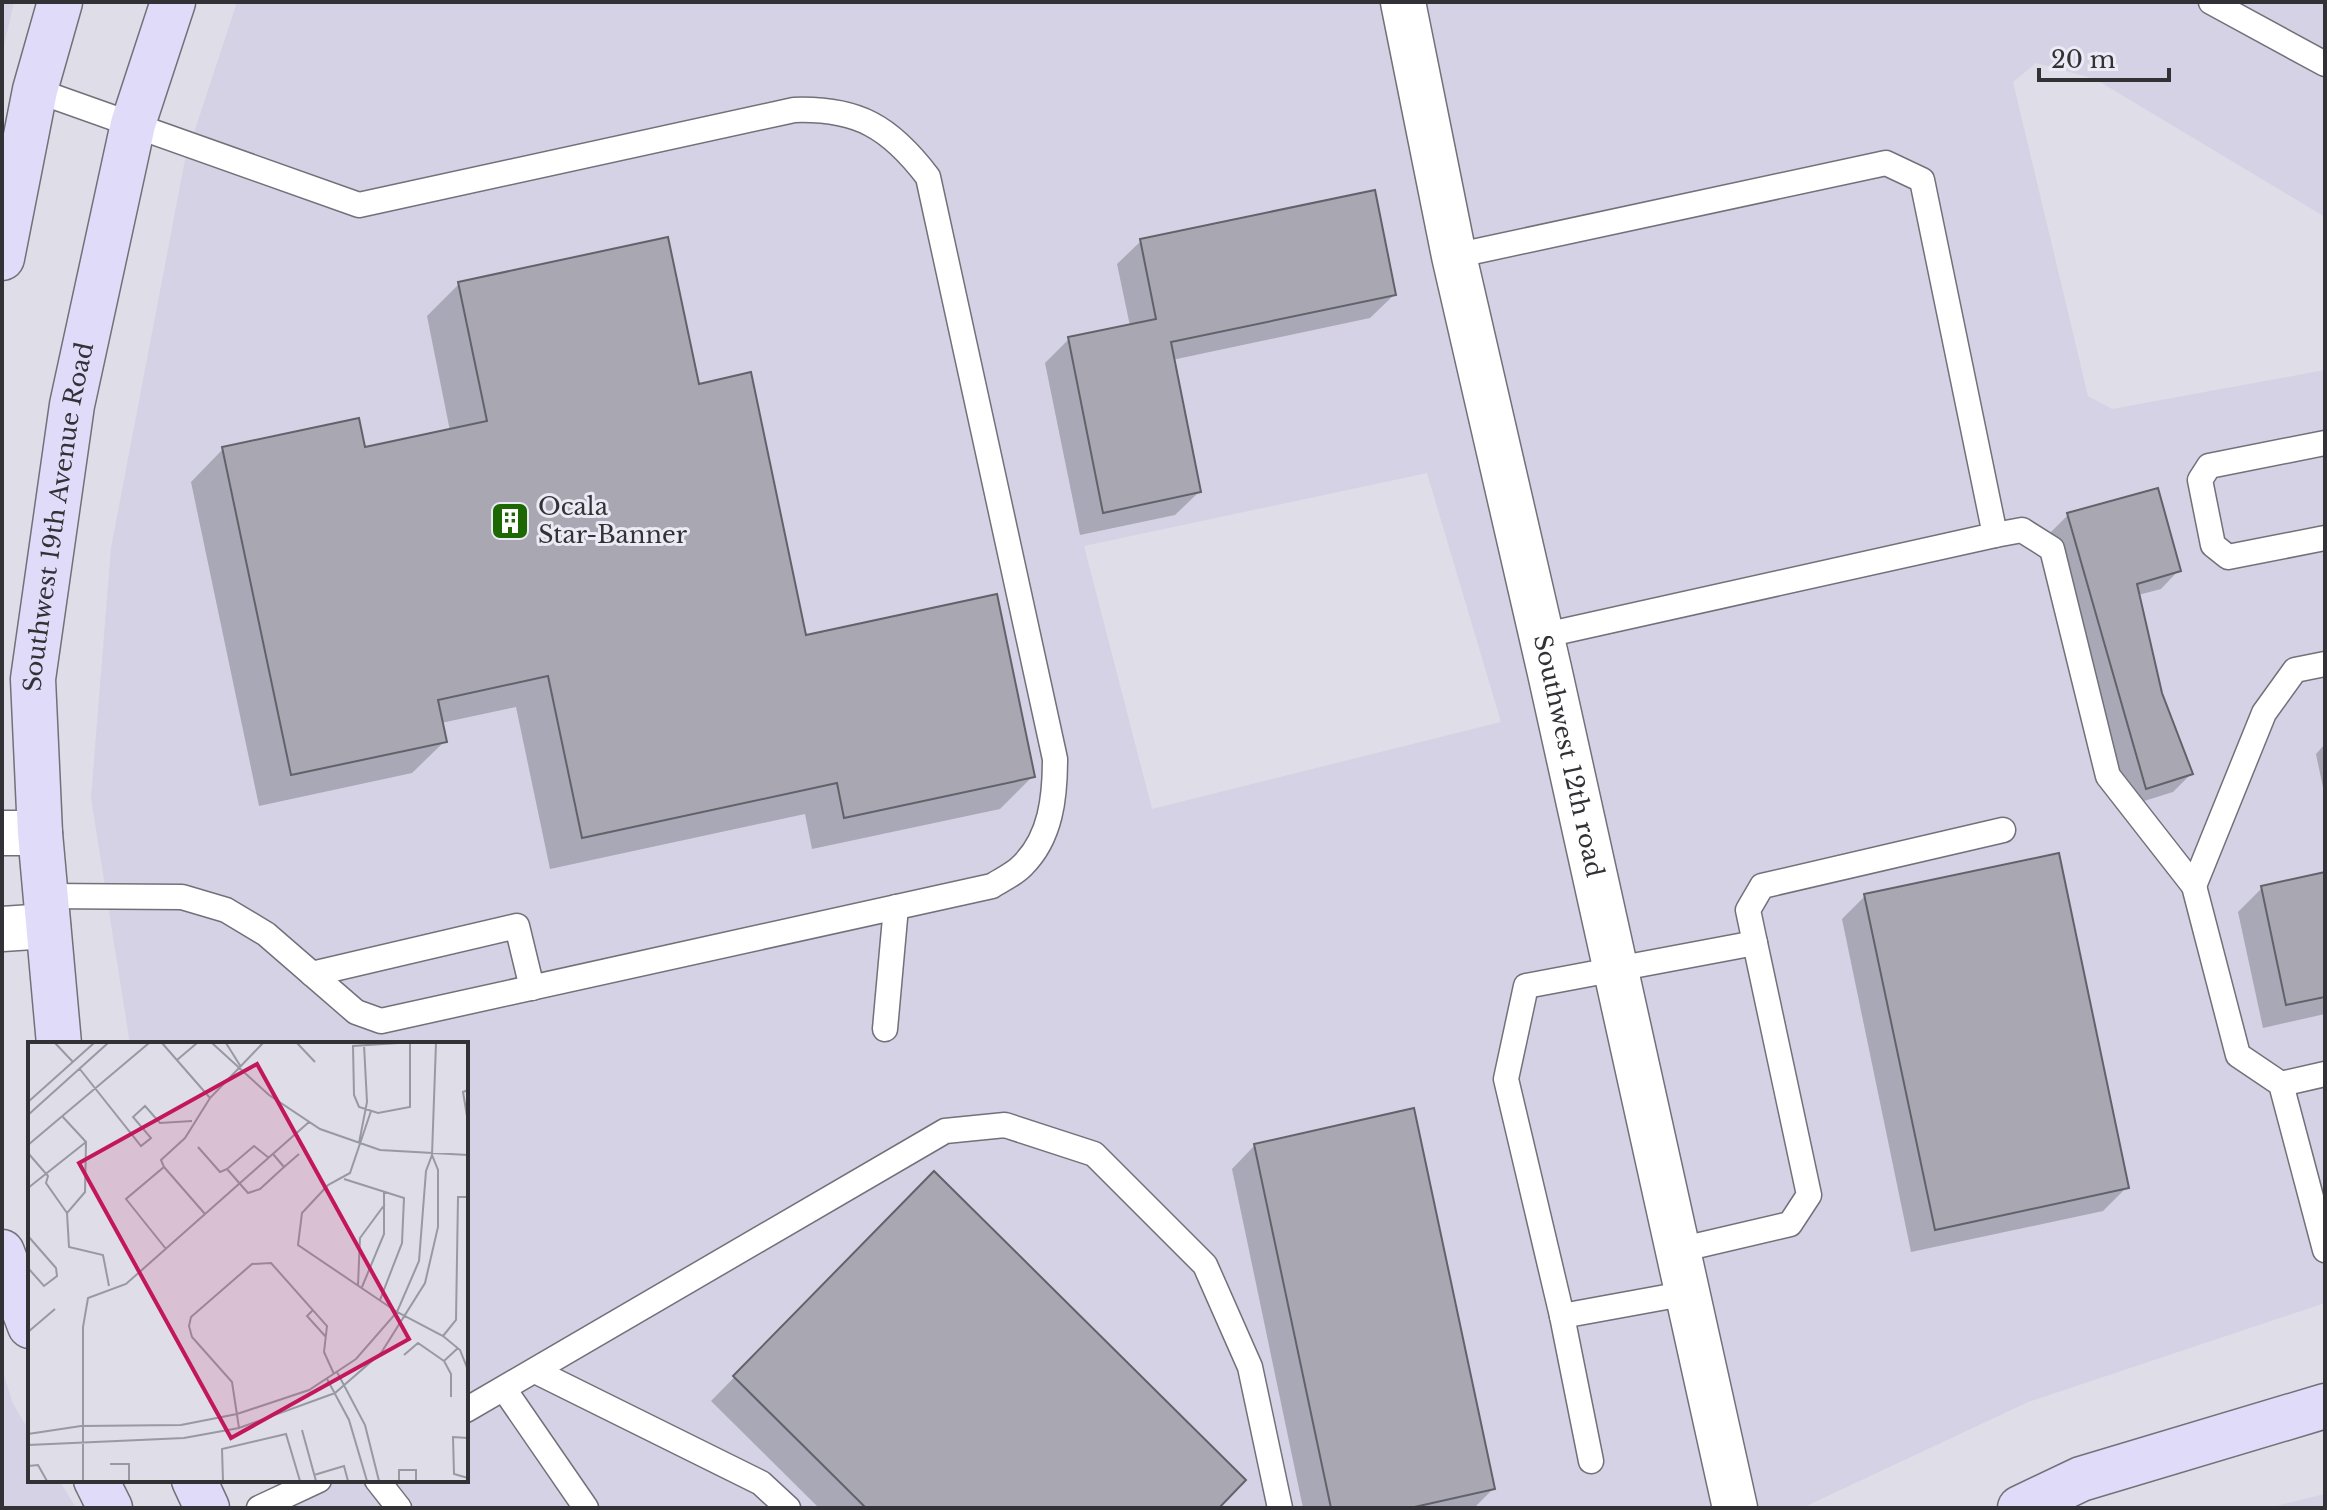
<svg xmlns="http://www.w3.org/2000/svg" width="2327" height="1510" font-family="'Libre Baskerville',serif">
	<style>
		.built { fill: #d4d2e4; fill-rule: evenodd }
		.shadow { fill: #0003 }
		.building { fill: #a9a8b2; stroke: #62626b; stroke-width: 2 }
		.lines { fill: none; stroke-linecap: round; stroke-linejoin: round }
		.service-casing { stroke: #71717a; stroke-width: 27 }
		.minor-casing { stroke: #71717a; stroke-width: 47 }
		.secondary-casing { stroke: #71717a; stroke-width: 47 }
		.service { stroke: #fff; stroke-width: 24 }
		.minor { stroke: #fff; stroke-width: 44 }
		.secondary { stroke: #e0dbf8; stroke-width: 44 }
		.labels { text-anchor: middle; stroke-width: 6; stroke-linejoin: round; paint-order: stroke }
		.poi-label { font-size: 24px; fill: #323236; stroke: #ebeaf5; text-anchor: start }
		.street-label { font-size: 24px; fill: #323236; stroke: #ebeaf5 }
		.inset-road { fill: none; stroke: #9999a1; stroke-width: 2 }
		.view { fill: #c2185b; fill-opacity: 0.15; stroke: #c2185b; stroke-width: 4 }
		.inset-edge { fill: none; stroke: #323236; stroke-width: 4 }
	</style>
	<rect width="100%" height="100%" fill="#dedde8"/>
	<g class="built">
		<path d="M2,2H14L2,54Z"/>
		<path d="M237,2H2325V217L2095,79L2036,63L2013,82L2088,396L2112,409L2325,370V1303L2028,1402L1802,1508H288L271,1480H466V1044H130L91,798L111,548L185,160ZM1427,473L1501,722L1152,809L1084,546Z"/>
		<path d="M2,1369L13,1404L30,1432V1480H59L76,1508H2Z"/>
		<path d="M2325,1494V1508H2268Z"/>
	</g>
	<g class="shadow">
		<path d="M1141,241L1394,295L1370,318L1172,360L1199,492L1175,515L1080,535L1045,363L1069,339L1130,326L1117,264Z"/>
		<path d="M459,284L697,387L804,638L1033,776L1000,809L812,849L805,814L550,869L516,707L441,723L445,741L412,773L259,806L191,482L223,449H364L450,431L427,316Z"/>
		<path d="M2068,515L2179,570L2161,589L2138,595L2160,693L2191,774L2173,792L2128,806L2050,533Z"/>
		<path d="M2325,744V797L2316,754Z"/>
		<path d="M2325,874V1014L2263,1028L2238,912L2262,888Z"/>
		<path d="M1865,896L2126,1188L2103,1211L1911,1252L1842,919Z"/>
		<path d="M1255,1145L1493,1489L1474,1508H1303L1232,1169Z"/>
		<path d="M934,1174L1216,1508H819L711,1401Z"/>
	</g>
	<g class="building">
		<path d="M1375,190L1396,295L1171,342L1201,492L1103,513L1068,337L1156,319L1140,239Z"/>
		<path d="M668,237L699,384L751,372L806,635L997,594L1035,777L844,818L837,783L582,838L548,676L438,700L447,742L291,775L222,447L359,418L365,447L487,421L458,282Z"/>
		<path d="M2158,488L2181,571L2137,584L2162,693L2193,774L2146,789L2067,513Z"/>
		<path d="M2059,853L2129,1188L1935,1230L1864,894Z"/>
		<path d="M2325,872V997L2286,1005L2261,886Z"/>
		<path d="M1414,1108L1495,1489L1410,1508H1331L1254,1144Z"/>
		<path d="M934,1171L1246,1480L1219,1508H866L733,1376Z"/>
	</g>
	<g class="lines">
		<defs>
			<g id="service">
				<path d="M2211,2L2325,64"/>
				<path d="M35,90L359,205L794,110C858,108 890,127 928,177L1055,759C1055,797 1051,837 1023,865C1015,874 1001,880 992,886L381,1021L356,1012L266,934L226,910L182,897L45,896"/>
				<path d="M1454,256L1886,163L1922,180L1995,535L1541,636"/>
				<path d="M2325,443L2209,466L2200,480L2213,545L2228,557L2325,538"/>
				<path d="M1995,535L2022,530L2052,549L2108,776L2194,886L2238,1055L2281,1084L2325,1250"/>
				<path d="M2194,886L2264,713L2295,670L2325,664"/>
				<path d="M1755,943L1748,910L1762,886L2003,830"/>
				<path d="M312,974L517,926L532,988"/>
				<path d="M885,1029L896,907"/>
				<path d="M2281,1084L2325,1074"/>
				<path d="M1562,1316L1506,1079L1526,986L1755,943L1809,1195L1790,1224L1679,1250"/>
				<path d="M535,1371L761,1483L788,1508"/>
				<path d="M504,1389L586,1508"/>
				<path d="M466,1410L945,1131L1005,1125L1094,1154L1205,1265L1250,1367L1280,1508"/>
				<path d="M1591,1461L1562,1316L1688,1293"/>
				<path d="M377,1480L399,1508"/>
				<path d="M259,1508L319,1480"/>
			</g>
			<g id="minor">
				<path id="s1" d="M1403,2L1454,256L1550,673L1735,1508"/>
				<path d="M2,833H40"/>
				<path d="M2,929L48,926"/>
			</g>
			<g id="secondary">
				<path d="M2,258L35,90L60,2"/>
				<path id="s2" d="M59,1044L40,833L33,679L72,405L133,124L173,2"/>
				<path d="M2,1252L30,1326"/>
				<path d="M96,1480L110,1508"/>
				<path d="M194,1480L207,1508"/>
				<path d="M2020,1508L2081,1479L2325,1406"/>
			</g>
		</defs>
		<use href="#service" class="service-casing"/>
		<use href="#minor" class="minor-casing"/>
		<use href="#secondary" class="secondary-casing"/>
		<use href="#service" class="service"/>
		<use href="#minor" class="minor"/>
		<use href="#secondary" class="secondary"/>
	</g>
	<defs>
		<symbol id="building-square" viewBox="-11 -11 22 22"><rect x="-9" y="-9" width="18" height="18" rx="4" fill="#1e6803" stroke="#ebeaf5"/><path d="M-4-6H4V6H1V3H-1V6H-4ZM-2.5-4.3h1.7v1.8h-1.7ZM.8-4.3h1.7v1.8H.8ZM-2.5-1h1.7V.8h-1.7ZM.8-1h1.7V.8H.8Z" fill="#fff"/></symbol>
	</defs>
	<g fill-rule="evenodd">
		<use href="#building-square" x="488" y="499" width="44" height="44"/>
	</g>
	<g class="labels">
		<g class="poi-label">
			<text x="538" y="515">Ocala<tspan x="538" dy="28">Star-Banner</tspan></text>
		</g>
		<g class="street-label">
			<text dy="8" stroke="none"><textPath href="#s2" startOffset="530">Southwest 19th Avenue Road</textPath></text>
			<text dy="8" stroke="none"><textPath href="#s1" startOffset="772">Southwest 12th road</textPath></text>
		</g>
	</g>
	<g transform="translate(28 1042)">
		<rect width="440" height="440" fill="#dedde8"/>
		<path class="inset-road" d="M27,1L45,20M134,1L182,56M184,1L241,53L292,87L352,108L440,113M198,1L213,25M269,1L287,20M370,1L325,4L326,53L331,65L350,71L382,65V1M149,18L169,1M51,26L113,104L123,96L105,75L117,64L132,81L164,79M440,48L435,50L440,80M0,60L66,1M343,69L322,131L300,143L274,171L270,203L369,270L415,294L432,308L440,328M0,73L80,1M34,74L58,100L57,150L39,171L41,205L75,213L81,244M331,101L339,60L336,3M0,103L121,1M170,105L192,130L199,127M0,111L20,134L18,141L39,171M245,112L256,125L271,112M241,116L226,104L199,127L220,151L232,147L256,125M136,125L133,118L157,96L182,56L235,1M316,137L376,156L374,201L352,258M0,146L58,100M0,194L28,226L29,234L16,244L0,226M138,207L98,157L136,125L177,172M330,243L332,196L357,162M334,245L356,192V150M285,268L279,274L298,295M0,290L27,267M415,294L428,278L430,155H440M376,313L390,301L416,319L430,306M416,319L423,332V355M309,330L337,383L351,439M299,337L321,378L339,439M211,386L204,340L164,295L161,284L163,275L224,222L243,221L299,284L296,310L306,332M274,388L288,439M0,392L53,384L153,383L209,372L281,348L328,317L369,270L391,219L398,129L404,113L408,1M440,396L425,395L426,432L440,436M0,403L156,396L211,386L307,351L353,311L397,241L410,185V128L404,113M82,422H101V439M0,424L10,423L19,439M286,433L316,424L320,439M55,439V285L60,256L98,242L281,80M195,439L194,407L258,392L272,439M371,439V428H388V439"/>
		<path class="view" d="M229,22L381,297L203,396L51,121Z"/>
		<rect width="440" height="440" class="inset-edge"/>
	</g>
	<rect width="2327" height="1510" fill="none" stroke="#323236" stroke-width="8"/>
	<path d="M2039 68v12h130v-12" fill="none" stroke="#323236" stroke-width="4"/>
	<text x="2051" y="68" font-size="24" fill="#323236" stroke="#ebeaf5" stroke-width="6" paint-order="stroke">20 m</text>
</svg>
